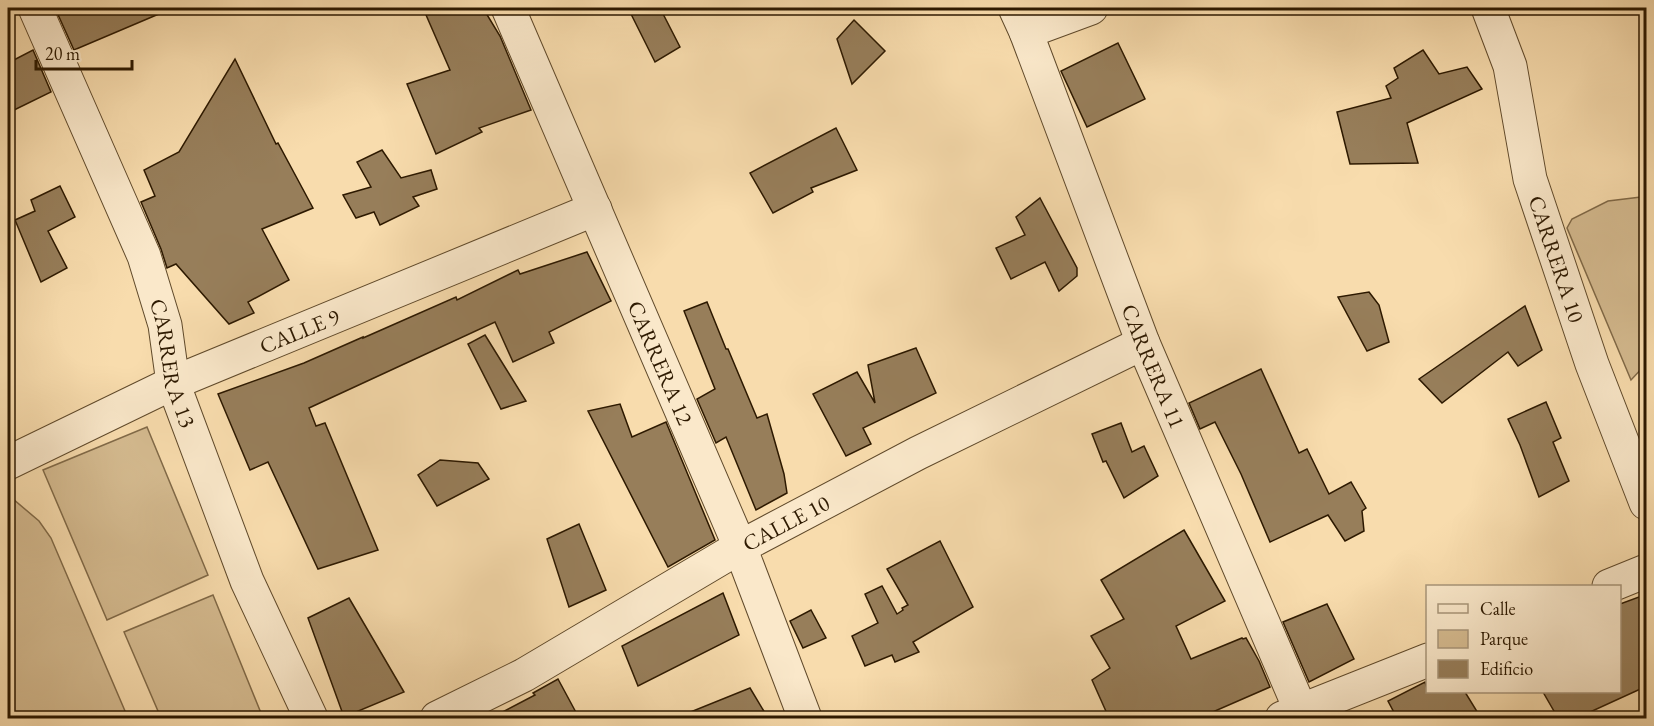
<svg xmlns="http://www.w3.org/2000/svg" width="1654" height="726" font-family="'EB Garamond',serif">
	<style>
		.green { fill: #d5bb90; stroke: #816a48; stroke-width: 1.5 }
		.building { fill: #977e5a; stroke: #2d1900; stroke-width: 1.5 }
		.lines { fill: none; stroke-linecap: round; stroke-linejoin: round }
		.minor-casing { stroke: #604a2b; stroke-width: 35 }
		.minor { stroke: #fae8ca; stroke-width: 33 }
		.labels { text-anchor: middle; stroke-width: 6; stroke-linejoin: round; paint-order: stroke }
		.street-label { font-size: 22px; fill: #2d1900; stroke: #fae8ca }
	</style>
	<rect width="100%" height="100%" fill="#f8dcad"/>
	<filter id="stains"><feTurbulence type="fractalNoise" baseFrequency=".00333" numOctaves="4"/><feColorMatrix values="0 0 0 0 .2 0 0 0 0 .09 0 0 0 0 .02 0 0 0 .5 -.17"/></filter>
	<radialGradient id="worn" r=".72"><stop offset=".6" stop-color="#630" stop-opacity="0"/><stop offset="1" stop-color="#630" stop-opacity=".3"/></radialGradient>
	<g class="green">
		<path d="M1646,195V364L1631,380L1567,228L1572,219L1608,201L1641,197Z"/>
		<path d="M147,427L208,575L107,620L43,470Z"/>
		<path d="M8,498L13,499L39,521L51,538L128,718H8Z"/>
		<path d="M213,595L263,718H161L124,632Z"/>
	</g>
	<g class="building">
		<path d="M55,8H173L74,50Z"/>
		<path d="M423,8H483L500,36L531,110L479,128L482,132L436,154L407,84L450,70Z"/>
		<path d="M628,8H660L680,47L655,62Z"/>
		<path d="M854,20L885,51L852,84L837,39Z"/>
		<path d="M1118,43L1145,99L1087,127L1061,71Z"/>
		<path d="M33,50L51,92L8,113V63Z"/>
		<path d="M1423,50L1439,74L1467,67L1482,89L1407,123L1418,163L1350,164L1337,112L1391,98L1386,86L1398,78L1394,68Z"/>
		<path d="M235,59L276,144L278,143L313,208L262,229L289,280L248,302L254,313L229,324L176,264L167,268L161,249L141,202L155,196L144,170L179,152Z"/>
		<path d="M836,128L857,170L811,188L813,192L773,213L750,173Z"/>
		<path d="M382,150L401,178L431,170L437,189L413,197L419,206L380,225L374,212L356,218L343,195L371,187L357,162Z"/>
		<path d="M60,186L75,217L48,231L67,268L41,282L15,220L35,211L31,200Z"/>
		<path d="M1040,198L1077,268V276L1059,291L1045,262L1011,279L996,248L1025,235L1016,217Z"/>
		<path d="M587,252L611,301L549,332L554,343L513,362L495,322L309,408L316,426L325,423L378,550L318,569L268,462L250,470L218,394L304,363L363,337V338L456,297L457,300L518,270L520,274Z"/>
		<path d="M1369,292L1379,305L1389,342L1367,351L1338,297Z"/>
		<path d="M707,302L726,349H728L757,418L767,414L784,474L787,493L756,510L726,437L716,443L697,399L715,389L684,311Z"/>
		<path d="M1525,306L1542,350L1518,366L1508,352L1442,403L1419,379Z"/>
		<path d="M485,335L526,401L501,409L468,344Z"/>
		<path d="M916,348L936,393L863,428L871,444L846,456L813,394L857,372L875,403L868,365Z"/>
		<path d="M1261,369L1299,453L1307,449L1329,494L1351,482L1366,508L1362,511L1364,531L1345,541L1328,515L1270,542L1241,474L1215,422L1200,429L1189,403Z"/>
		<path d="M1546,402L1561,438L1553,442L1569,481L1539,497L1520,445L1508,419Z"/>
		<path d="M620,404L632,437L666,422L715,540L668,567L588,411Z"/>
		<path d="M1121,423L1132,452L1144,446L1158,476L1124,498L1106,461L1103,462L1092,434Z"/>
		<path d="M440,460L478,463L489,479L437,506L418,475Z"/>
		<path d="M579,524L606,590L569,607L547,539Z"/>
		<path d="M1184,530L1225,601L1176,626L1191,659L1242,638L1243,639L1246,638L1259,661L1270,687L1199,718H1109L1092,680L1110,668L1091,636L1124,619L1101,580Z"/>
		<path d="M940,541L973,607L913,642L919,652L895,662L892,655L865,666L852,636L878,623L865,594L882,586L897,614L903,610L902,608L908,605L887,569Z"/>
		<path d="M723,593L739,635L638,686L622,646Z"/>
		<path d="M1647,594V686L1577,718H1558L1543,692H1620V604Z"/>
		<path d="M349,598L404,692L344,717L308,618Z"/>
		<path d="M1327,604L1354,659L1309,682L1283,622Z"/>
		<path d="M811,610L826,638L803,648L790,621Z"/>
		<path d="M558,679L579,718H491L535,695L533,693Z"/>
		<path d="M1425,682L1428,692H1465L1481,718H1397L1388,701Z"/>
		<path d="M750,688L768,718H679L678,717Z"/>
	</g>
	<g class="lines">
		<defs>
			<g id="minor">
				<path id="s1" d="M35,8L144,256L165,325L173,383L247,581L311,718"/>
				<path id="s2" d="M508,8L740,547L805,718"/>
				<path id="s3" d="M1015,8L1026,32L1143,343L1304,718"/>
				<path id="s4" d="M1488,8L1510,66L1530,179L1592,364L1646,503"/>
				<path d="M1026,32L1091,8"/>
				<path id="s5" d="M8,463L173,383L595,209"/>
				<path d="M1609,586L1646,571"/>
				<path id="s6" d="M437,718L524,675L740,547L918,453L1143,343"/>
				<path d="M1282,718L1428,660"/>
			</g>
		</defs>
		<use href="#minor" class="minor-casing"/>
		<use href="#minor" class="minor"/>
	</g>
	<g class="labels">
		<g class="street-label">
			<text dy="8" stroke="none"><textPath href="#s4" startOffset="261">CARRERA 10</textPath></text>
			<text dy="8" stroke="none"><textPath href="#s5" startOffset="320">CALLE 9</textPath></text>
			<text dy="8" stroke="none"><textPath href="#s2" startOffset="386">CARRERA 12</textPath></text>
			<text dy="8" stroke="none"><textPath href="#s1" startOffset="382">CARRERA 13</textPath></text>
			<text dy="8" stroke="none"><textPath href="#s3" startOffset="384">CARRERA 11</textPath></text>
			<text dy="8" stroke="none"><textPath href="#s6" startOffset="400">CALLE 10</textPath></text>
		</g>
	</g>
	<rect width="1654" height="726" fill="none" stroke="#f8dcad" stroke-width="30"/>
	<rect x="9" y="9" width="1636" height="708" fill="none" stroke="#2d1900" stroke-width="3"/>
	<rect x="15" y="15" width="1624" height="696" fill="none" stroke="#2d1900" stroke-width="1.5"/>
	<rect x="1426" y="585" width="195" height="108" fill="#fae8ca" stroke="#a89579" stroke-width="1.5"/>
	<rect x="1438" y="604" width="30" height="9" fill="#fae8ca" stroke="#a89579" stroke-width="1.5"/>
	<text x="1480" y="615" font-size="18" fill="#2d1900">Calle</text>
	<rect x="1438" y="630" width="30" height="18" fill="#d5bb90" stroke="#a89579" stroke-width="1.5"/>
	<text x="1480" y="645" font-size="18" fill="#2d1900">Parque</text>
	<rect x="1438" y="660" width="30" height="18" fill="#977e5a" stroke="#a89579" stroke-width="1.5"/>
	<text x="1480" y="675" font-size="18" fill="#2d1900">Edificio</text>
	<path d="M36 60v9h96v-9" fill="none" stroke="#2d1900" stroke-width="3"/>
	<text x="45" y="60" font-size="18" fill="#2d1900" stroke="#fae8ca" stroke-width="4.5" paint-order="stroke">20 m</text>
	<rect width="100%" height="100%" filter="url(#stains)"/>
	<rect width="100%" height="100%" fill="url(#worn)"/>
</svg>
